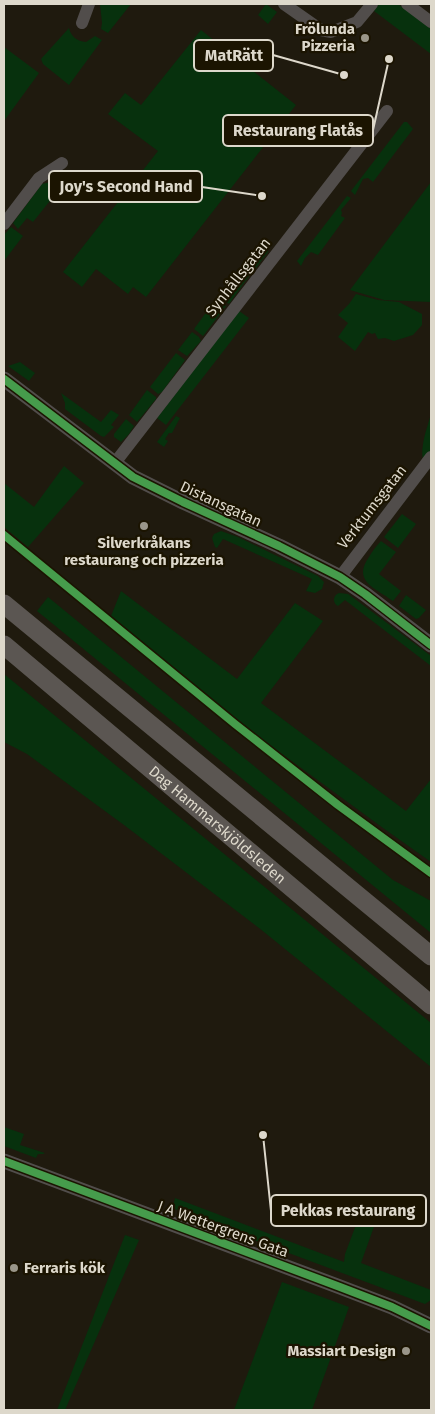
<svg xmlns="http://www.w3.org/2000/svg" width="435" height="1414" font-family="'Fira Sans',sans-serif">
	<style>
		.green { fill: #07310d }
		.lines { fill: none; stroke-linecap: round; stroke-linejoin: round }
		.minor { stroke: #514d4b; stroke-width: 12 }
		.tertiary { stroke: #514d4b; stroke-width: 15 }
		.primary { stroke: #5b5652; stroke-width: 19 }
		.cycleway-casing { stroke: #1b1401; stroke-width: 11 }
		.cycleway { stroke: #469c4c; stroke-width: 8 }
		.poi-dot { fill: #9a9689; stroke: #1b1401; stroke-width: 2 }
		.labels { text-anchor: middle; stroke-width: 4.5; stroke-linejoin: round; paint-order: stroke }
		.poi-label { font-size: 15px; font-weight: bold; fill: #ddd8cb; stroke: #1b1401; text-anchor: end }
		.street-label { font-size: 15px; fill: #ddd8cb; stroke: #1b1401 }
		.leader { fill: none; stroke: #ddd8cb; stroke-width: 2 }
		.callout-dot { fill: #ddd8cb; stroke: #1b1401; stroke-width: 2 }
		.callout { fill: #1b1401; stroke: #ddd8cb; stroke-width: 2 }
		.callout-label { font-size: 16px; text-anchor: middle; font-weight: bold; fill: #ddd8cb }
	</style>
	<rect width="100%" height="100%" fill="#1f1a0e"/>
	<g class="green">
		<path d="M100,4H131L108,33L101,29L102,23Z"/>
		<path d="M266,4L277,12L268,24L258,15Z"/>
		<path d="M379,4H398L431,29V54L374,11Z"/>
		<path d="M69,28C71,37 77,41 86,42L95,36L102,40L69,85L43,64L41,59Z"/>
		<path d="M201,30L296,105L146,297L133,287L128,294L96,269L82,287L63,272L158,151L108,114L125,93L141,105Z"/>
		<path d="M4,47L39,73L4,121Z"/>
		<path d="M404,122H407L413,129L373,182L368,178L363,179L355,195L351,191Z"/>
		<path d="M55,181H62L65,182L33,222L27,218L18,229L13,223L42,184Z"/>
		<path d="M431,182V302L384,300L350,290Z"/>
		<path d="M347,196L351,198L341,210L342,213L341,216L345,218L318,255L311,252L305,258L301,266L297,261Z"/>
		<path d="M11,227L23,236L4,261V235Z"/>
		<path d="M260,244L268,248V252L252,273L243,267Z"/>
		<path d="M240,269L249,276L229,304L219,297Z"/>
		<path d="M356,294L378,300L399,302L422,314V325L413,335L394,341L385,338L378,339L375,333L372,334L368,332L355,351L338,337L348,323L338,315L349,304Z"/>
		<path d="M216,299L226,306L203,336L194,329Z"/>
		<path d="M239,311L249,318L166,425L157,418Z"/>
		<path d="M192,332L199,337L201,341L187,356L178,350Z"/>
		<path d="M176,353L185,360L162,392L158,394L150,387Z"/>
		<path d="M20,362L35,373L29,381L8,366Z"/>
		<path d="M147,390L156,397V399L137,422L129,415Z"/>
		<path d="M61,393L101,422L111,410L119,415L111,425L114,427L104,437L101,436L65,409V403Z"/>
		<path d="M431,414V450L423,460C420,446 427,428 431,414Z"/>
		<path d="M176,416L180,418L172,433H169L165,439L168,441L164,447L157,442Z"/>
		<path d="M126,419L134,426L129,434L121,442L114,437V434Z"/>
		<path d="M64,466L84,483L28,547L4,527V483L34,507Z"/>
		<path d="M402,514L416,524L398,548L384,537Z"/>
		<path d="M221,531L238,537L318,576L324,582L322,589L315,593L306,591L312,579L223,539L217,548L215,547L212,538L214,534Z"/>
		<path d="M381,541L396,552L379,574L401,591L393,601C375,588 352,581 369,557C372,552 376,546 381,541Z"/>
		<path d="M121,591L237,679L295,603L323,621L261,703L406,811L431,779V862L383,828L244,726L111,616Z"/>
		<path d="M339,593L348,594L359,602L431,656V666L345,600L338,606C332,603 333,595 339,593Z"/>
		<path d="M406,595L426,610L419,618L416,619L399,606Z"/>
		<path d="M48,597L393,880L431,901V933L37,611Z"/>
		<path d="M4,674L431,1023V1067L259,928L124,825L27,754L4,742Z"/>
		<path d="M4,1127L24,1134L20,1145L45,1153L43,1154H38L36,1158L4,1146Z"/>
		<path d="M175,1198L344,1262L345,1254L365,1201L381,1207L361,1263L431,1290V1300L425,1304L203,1221L175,1209L173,1207Z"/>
		<path d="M125,1235L139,1240L65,1410H57Z"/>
		<path d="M282,1282L349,1307L312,1410H234Z"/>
	</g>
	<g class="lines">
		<g class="minor">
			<path d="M284,4L321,30L331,32L357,22L372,4"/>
			<path d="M407,4L431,22"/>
			<path d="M82,23L89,4"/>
			<path d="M4,224L39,178L62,163"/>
			<path d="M114,464L387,111"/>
			<path d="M340,577L431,457"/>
		</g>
		<g class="tertiary">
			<path d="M4,379L133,477L183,502L279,546L340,577L365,594L431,645"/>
			<path d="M4,1161L340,1287L392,1307L431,1326"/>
		</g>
		<g class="primary">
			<path d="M4,604L431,956"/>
			<path id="s1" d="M4,645L431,1005"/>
		</g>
		<defs>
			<g id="cycleway">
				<path d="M4,379L133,477L183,502L279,546L340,577L365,594L431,645"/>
				<path d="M4,535L235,724L338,805L431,873"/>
				<path d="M4,1161L340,1287L392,1307L431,1326"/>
			</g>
		</defs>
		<use href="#cycleway" class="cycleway-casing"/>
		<use href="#cycleway" class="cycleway"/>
	</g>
	<g class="poi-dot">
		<circle cx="365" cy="38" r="5"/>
		<circle cx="144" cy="526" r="5"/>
		<circle cx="14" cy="1268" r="5"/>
		<circle cx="406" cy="1351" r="5"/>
	</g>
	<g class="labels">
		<g class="poi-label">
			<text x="355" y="34">Frölunda<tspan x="355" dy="17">Pizzeria</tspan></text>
			<text x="144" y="548" text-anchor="middle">Silverkråkans<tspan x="144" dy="17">restaurang och pizzeria</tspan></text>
			<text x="24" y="1273" text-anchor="start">Ferraris kök</text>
			<text x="396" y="1356">Massiart Design</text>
		</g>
		<g class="street-label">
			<text transform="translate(238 277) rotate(-52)" y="5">Synhållsgatan</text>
			<text transform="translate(221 504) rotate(25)" y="5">Distansgatan</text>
			<text transform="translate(372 507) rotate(-52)" y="5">Verktumsgatan</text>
			<text dy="5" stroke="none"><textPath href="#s1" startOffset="279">Dag Hammarskjöldsleden</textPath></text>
			<text transform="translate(223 1229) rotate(20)" y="5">J A Wettergrens Gata</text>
		</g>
	</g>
	<path class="leader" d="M344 75L273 55M389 59L373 130M262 196L202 187M263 1135L271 1211"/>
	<g class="callout-dot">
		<circle cx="344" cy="75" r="5"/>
		<circle cx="389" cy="59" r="5"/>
		<circle cx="262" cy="196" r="5"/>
		<circle cx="263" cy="1135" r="5"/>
	</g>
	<g class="callout">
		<rect x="194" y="40" width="79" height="31" rx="5"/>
		<rect x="223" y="115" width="150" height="31" rx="5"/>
		<rect x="49" y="171" width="153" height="31" rx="5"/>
		<rect x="271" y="1195" width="155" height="31" rx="5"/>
	</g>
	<g class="callout-label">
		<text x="234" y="61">MatRätt</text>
		<text x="298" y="136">Restaurang Flatås</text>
		<text x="126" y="192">Joy's Second Hand</text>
		<text x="348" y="1216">Pekkas restaurang</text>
	</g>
	<rect width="435" height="1414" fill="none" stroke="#ddd8cb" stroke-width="10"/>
</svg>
